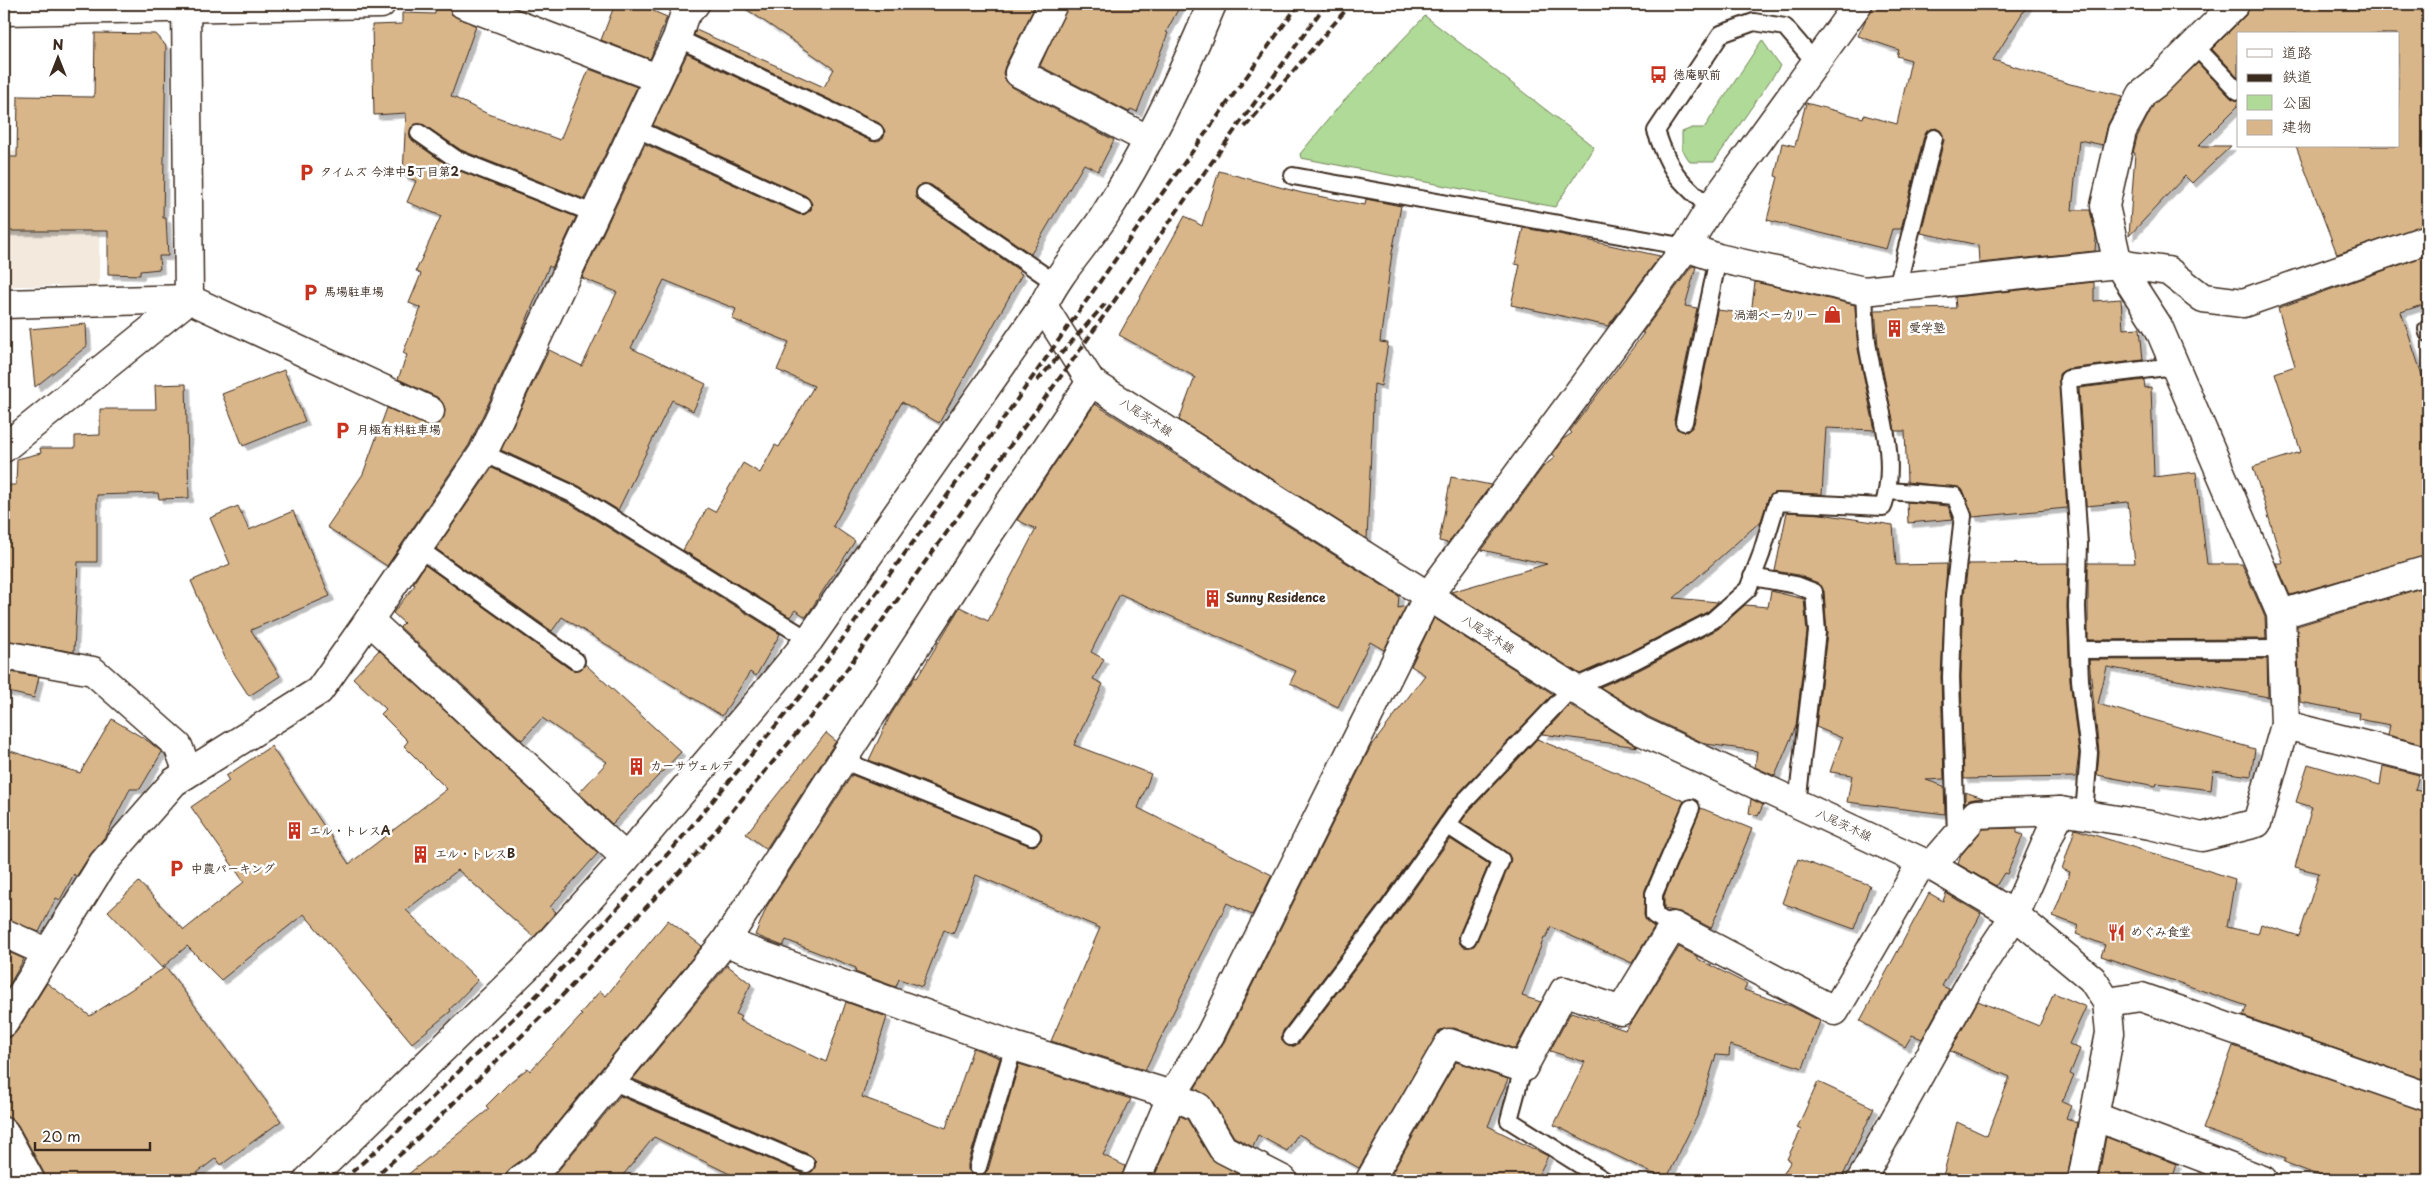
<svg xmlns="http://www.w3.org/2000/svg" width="2432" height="1184" font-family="'Playpen Sans','Klee One',sans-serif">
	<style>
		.built { fill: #f3e9dc }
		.green { fill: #afda97; stroke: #75825a }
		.building { fill: #d8b68a; stroke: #3b2a1e; filter: url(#shadow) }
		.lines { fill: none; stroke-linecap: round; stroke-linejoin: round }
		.lane-casing { stroke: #3b2a1e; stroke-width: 20 }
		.street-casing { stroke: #3b2a1e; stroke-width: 31 }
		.primary-casing { stroke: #3b2a1e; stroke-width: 31 }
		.lane { stroke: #fff; stroke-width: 16 }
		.street { stroke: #fff; stroke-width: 28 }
		.primary { stroke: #fff; stroke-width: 28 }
		.rail { stroke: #3b2a1e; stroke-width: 4; stroke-dasharray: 8 4; stroke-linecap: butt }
		.labels { text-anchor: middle; stroke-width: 5; stroke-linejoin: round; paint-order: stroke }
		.poi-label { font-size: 12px; font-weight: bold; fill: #3b2a1e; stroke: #fff; text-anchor: start }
		.street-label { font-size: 12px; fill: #3b2a1e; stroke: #fff }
	</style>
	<defs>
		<filter id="shadow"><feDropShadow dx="4.5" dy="4.5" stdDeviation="0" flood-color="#0004"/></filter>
	</defs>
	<rect width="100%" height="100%" fill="#fff"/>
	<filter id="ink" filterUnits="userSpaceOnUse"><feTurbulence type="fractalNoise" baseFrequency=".02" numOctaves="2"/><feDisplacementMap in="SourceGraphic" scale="10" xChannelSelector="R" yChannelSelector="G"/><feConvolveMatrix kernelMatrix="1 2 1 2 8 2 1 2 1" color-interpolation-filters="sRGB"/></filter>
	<g filter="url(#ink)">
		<path class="built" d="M4,151H100L99,286H4Z"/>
		<g class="green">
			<path d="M1425,16L1594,147L1555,207L1301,158L1300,154L1340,105Z"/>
			<path d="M1762,40L1780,66L1714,162H1690L1682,149V132L1692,128H1704Z"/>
		</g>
		<g class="building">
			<path d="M435,4H448L451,14L476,26L451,96L486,113L560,140L589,69L637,87L584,199L461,150L424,125L415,124L411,128L410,137L413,141L450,167L576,217L552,268L549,266L520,336L469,445L387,566L327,527L363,474L387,408L431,427L439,423L444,417L445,409L442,402L437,397L398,379L407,355L403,353L421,308L409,303L421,274L416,271L441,216L407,202L416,181L403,175L406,113L374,115L372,25L402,24V13L435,14Z"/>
			<path d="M615,4H637L667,17L650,59L601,40Z"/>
			<path d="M739,4H1036L1005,66L1003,73L1006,81L1012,87L1114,140L1098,171L1084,164L1031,254L931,185L921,184L917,188L916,197L919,201L1020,271L1019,273L1022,274L939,423L902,402L833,526L855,541L806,617L795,610L790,617L683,550L707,508L715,512L743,463L760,473L775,445L779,447L814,386L777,370L789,342L732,319L736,309L664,280L631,348L706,384L693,411L672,400L618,510L579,486L501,450L549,350L582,366L617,292L582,278L645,144L798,214L803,215L811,210L812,204L806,196L653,125L687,54L871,141L876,142L884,137L885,131L879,123L694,35L696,30L824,87L834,69Z"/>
			<path d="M1068,4H1181L1166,32L1168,33L1137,112L1131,109L1129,112L1040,66Z"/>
			<path d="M1873,4H2028L1993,60L2070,84L2123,96L2108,124L2103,145L2079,140L2072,210H2090L2096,237L2095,251L1979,263L1978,245L1921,233L1944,140L1941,131L1936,128L1927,131L1924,136L1901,229H1892L1886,249L1767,220L1778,177L1775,176L1782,143L1795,146L1806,103L1863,118L1864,115L1897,124L1911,60L1897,56L1899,50L1858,36Z"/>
			<path d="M2250,4H2428V224L2337,254L2296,146H2398V34H2238V77L2212,49L2246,15Z"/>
			<path d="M95,33L155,34L166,46L163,218H166L168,256H159L160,269L140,271V275L108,274V231H4V157H17L18,96L94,97Z"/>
			<path d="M2198,63L2231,98L2238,101V106L2198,146H2231L2192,183L2185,176L2129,236L2135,153H2133L2137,137L2154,104Z"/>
			<path d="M1219,171L1302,193L1365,205L1366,199L1401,206L1392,253L1380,342L1388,343L1381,386L1374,384L1367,539L1179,420L1195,377L1119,335L1185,216L1202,226Z"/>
			<path d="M1523,228L1559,234L1660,256L1608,326L1511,305L1520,265L1515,264Z"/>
			<path d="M2428,255V303L2401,312L2428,393V555L2290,595L2276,563H2283L2253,467L2301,452L2275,373L2295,366L2278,308Z"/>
			<path d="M1692,266L1696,267L1685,306L1697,308L1674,420L1677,429L1687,432L1694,424L1717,310L1751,314L1755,282L1855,305L1858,349L1875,430L1826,428L1822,494L1773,493L1768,499L1761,521L1674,598L1718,602L1707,612L1630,652L1580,674L1451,592L1547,564L1482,550L1543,467L1555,457L1553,454L1562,440L1572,433L1570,431L1644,333H1642Z"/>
			<path d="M2094,282V301L2121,299L2123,329L2140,328L2143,360L2067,369L2059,374L2067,508L1973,517L1964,492L1960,488L1907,482L1905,431H1895L1878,346L1875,310L1956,308L1955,297Z"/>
			<path d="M86,324L87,346L35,387L29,329Z"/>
			<path d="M284,370L305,421L243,446L222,394Z"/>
			<path d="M2144,380L2145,388L2151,387L2154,477L2196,472L2207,564H2242L2265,617L2266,639L2088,640V563H2135L2128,502L2086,506L2079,388Z"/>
			<path d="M186,384L189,498L159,499L158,493L97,495V562H78L74,652L4,640V485H16L17,459L41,453L40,448H75V436L100,435V409H156L155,385Z"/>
			<path d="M1095,404L1399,596L1398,608L1406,606L1384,650L1370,642L1338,707L1290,683L1296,671L1120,594L1091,652L1104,659L1093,679L1103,684L1074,745L1151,774L1138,808L1272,875L1252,915L1227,903L1145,1070L1051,1041L1100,928L976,875L953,934L944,930L922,987L899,979L896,987L855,972L856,968L786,940L783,946L755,935L767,906L852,775L1028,845L1034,846L1041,840L1042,834L1036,827L869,760L890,716L915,677L917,678L960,607L988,621L1036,529L1017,520Z"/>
			<path d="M492,468L570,504L780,634L756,676L750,672L722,716L562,617L552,631L436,549Z"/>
			<path d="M1451,477L1491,485L1448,543L1439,541Z"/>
			<path d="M1907,502L1948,506L1953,519L1908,523Z"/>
			<path d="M238,506L249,530L293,511L330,596L251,630L280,676L249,696L227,662L191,581L230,564L210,518Z"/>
			<path d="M1787,512L1821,514L1893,525L1896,565L1947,564L1941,677L1944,779L1926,780L1944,786L1945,814L1847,802L1852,775L1830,772L1842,738L1816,727L1827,633L1824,591L1818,583L1798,575L1775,571Z"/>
			<path d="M2068,563L2067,607L2070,680L2079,753L2076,777L1964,779L1961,677L1964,596L1968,564Z"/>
			<path d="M425,565L570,669L580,670L585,664L681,752L612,824L579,793L607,762L542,718L522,740L400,627L404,623L393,613L415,585L413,584Z"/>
			<path d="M2428,586L2427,745L2388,735L2390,725L2358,719L2359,713L2300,702L2297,626Z"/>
			<path d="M1771,591L1804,599L1807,632L1796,726L1775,776L1755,767L1757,751L1706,744L1649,717L1600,687L1639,670L1718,629L1745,605L1768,607Z"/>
			<path d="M1434,618L1553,694L1454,798L1377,907L1283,1031L1282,1041L1290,1047L1299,1043L1393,919L1450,839L1489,864L1459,935L1460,944L1464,947L1474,946L1511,859L1506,852L1461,822L1470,810L1537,739L1684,801L1645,890L1644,915L1646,920L1654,927L1632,963L1551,927L1546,938H1544L1522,996L1541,1002L1515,1049L1454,1028L1440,1030L1359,1168L1298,1134L1287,1151L1258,1135L1253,1147L1234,1137L1211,1099L1195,1088L1224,1042L1370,748L1425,675L1411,666Z"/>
			<path d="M379,650L598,853L550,907L556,912L534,937L458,870L406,910L478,980L450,1009L451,1011L412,1043L304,914L221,980L187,946L162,968L108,911L139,882L184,930L244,882L191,807L229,781L226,776L271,746L349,864L447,789L404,746L408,741L381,714L386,709L353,678Z"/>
			<path d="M2267,659L2268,697L2107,667L2098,704L2255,749L2251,776L2213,771L2211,790L2157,783L2156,786L2097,775L2099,752L2089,660Z"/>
			<path d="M4,671L39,677L34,698L4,691Z"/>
			<path d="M1570,705L1633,744L1638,747L1542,734Z"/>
			<path d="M112,719L148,741L162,752L140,789H130L107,834L90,855L76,877L74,874L60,900L56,898L39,932L4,918V749L80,773Z"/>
			<path d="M826,733L836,741L766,849L746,834Z"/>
			<path d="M2308,764L2380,785L2383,766L2419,775L2415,790L2428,793V1081L2243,1016L2247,1006L2101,956L2105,945L2076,934L2079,926L2053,916L2070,872L2062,869L2075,829L2235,879L2227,927L2258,934L2261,924L2299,936L2319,873L2295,867L2312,807L2296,802Z"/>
			<path d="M1965,792L1983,798L1970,800L1965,803Z"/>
			<path d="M1751,799L1763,805L1758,816L1749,813Z"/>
			<path d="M1701,808L1752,829L1711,928L1680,912L1664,909V896Z"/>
			<path d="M2017,828V833L2023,835L2007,874L2004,873L1996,886L1958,864L1961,855L1983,829Z"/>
			<path d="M1798,859L1870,885L1854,929L1782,903Z"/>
			<path d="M1929,893L1943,901L1946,893L1981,914L1942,986L1949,989L1922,1039L1912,1035L1905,1047L1860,1021Z"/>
			<path d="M668,920L702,946L534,1151L511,1168L506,1173L505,1180H401L489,1109L486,1106L509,1083L528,1068L530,1071L582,1015L580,1014L600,991L606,996Z"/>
			<path d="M1679,947L1698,957V959L1747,984L1744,990L1791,1006L1820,1021L1803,1068L1730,1045L1729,1056L1716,1055L1699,1112L1666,1180L1554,1125L1585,1062L1550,1051L1571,1012L1625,1030L1634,1019Z"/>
			<path d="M4,950L24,959L4,994Z"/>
			<path d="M727,965L751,984L736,1014L741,1017L739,1020L826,1062L846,1002L887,1017L862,1097L946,1128L973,1048L1000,1058L968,1164V1170L975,1176L981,1177L988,1170L1019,1064L1131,1099L1103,1155L1125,1166L1121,1180H742L654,1137L619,1180H546L557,1172L620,1096L802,1173L812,1172L816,1162L810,1155L633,1079Z"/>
			<path d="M166,967L281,1121L221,1165L216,1158L188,1180H46L44,1173L18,1125L12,1118L4,1116V1039L11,1037L17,1031L47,983L90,1016Z"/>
			<path d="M2054,993L2086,1007L2069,1044L2080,1049L2070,1074L2074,1076L2062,1102L2071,1106L2066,1118L2077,1122L2067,1180H1942L1957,1122L1987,1136L2010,1077L1950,1051L1978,1001L2039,1026Z"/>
			<path d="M2233,1046L2428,1112V1180H2330L2284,1162L2286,1158L2203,1129Z"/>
			<path d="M1456,1062L1508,1079L1488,1126L1548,1156L1536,1180H1388Z"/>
			<path d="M1818,1082L1874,1108L1841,1180H1780L1791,1161L1787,1159L1801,1130L1797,1128Z"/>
			<path d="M1180,1116L1187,1119L1210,1157L1241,1176L1239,1180H1153Z"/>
			<path d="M2106,1137L2177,1164L2172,1180H2098Z"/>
			<path d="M4,1164L12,1180H4Z"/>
		</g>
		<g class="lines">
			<defs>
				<g id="lane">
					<path d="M677,38L875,132"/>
					<path d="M2194,45L2238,91"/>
					<path d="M635,128L802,205"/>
					<path d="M419,133L456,159L595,214"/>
					<path d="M1293,176L1686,247"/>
					<path d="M925,193L1054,282"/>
					<path d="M1710,208C1678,180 1670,172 1656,131L1721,34L1754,22L1785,27L1815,62"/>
					<path d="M1897,288L1934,138"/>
					<path d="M2427,329L2428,333"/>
					<path d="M1684,422L1718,258"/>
					<path d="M483,453L575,495L809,640"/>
					<path d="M1888,491L1955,496L1963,516L1954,595L1951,677L1956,837"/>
					<path d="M418,548L576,661"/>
					<path d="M1752,577L1796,585L1814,592L1817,632L1797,804"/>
					<path d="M2079,650L2282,649"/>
					<path d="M844,761L1032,836"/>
					<path d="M2084,814L2089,753L2080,680L2077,607L2079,544L2068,379L2175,366"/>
					<path d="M1447,825L1501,860L1468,938"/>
					<path d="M1673,926L1654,915V894L1691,808"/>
					<path d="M1291,1037L1385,913L1462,804L1572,688L1634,661L1713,620L1748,589L1761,555L1777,502L1883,507C1900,457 1876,398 1868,348C1865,330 1865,310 1864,291"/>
					<path d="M1523,1068L1509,1120L1604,1180"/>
					<path d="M611,1081L806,1164"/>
					<path d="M978,1167L1014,1046"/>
				</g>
				<g id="street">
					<path d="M463,4L657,78"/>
					<path d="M1053,4L1019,73L1149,140"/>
					<path d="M4,11L381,4"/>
					<path d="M1686,247L1718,258L1864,291L2118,264L2168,271L2203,298L2243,303L2428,239"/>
					<path d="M4,304L189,299L430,411"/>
					<path d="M4,448L189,299L186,4"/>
					<path d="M2281,614L2428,570"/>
					<path d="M369,620L626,858"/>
					<path d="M4,655L93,671L178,746L188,772"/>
					<path d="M2285,725L2428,761"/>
					<path d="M1931,866L1976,814L2060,811"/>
					<path d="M4,933L46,952"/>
					<path d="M725,942L1014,1046L1172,1095L1198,1107L1223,1149L1283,1180"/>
					<path d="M2107,1002L2141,997L2428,1097"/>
					<path d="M4,1023L103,863L174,782L319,691L369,620L483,453L677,38L684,16L695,4"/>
					<path d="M2096,1117L2263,1180"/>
					<path d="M4,1132L30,1180"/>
					<path d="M308,1180L533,961L626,858L763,696L809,640L1043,306"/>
					<path d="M520,1180L545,1162L725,942L984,541L1091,382"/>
					<path d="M1136,1180L1172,1095L1210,1035L1428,596L1686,247L1710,208L1858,4"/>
					<path d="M1370,1180L1449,1043L1523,1068L1564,991L1621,1011L1673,926L1835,1011L1922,862"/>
					<path d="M1861,1180L1975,975L2015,915L2060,811L2150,825L2202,837L2257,823L2285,725L2281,614L2158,326L2118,264L2105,206L2122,131L2142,94L2155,84L2235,4"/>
				</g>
				<path id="primary" d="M1212,4C1182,77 1146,151 1103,218C1083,248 1059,272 1043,306L1091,382L1641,731L1931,866L2015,915L2092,979L2107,1002L2110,1033L2082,1180"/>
			</defs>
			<use href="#lane" class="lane-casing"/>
			<use href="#street" class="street-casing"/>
			<use href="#primary" class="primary-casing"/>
			<use href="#lane" class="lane"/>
			<use href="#street" class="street"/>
			<use href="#primary" class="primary"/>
			<g class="rail">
				<path d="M1245,127L1351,4"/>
				<path d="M1037,381L1105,304"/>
				<path d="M343,1180L397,1132L539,993L674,847L803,693L1011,408L1153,206L1299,4"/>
				<path d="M371,1180L410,1146L555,1003L692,859L822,703L1075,357L1196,184L1326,4"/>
			</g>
		</g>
	</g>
	<defs>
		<symbol id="bus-bare" viewBox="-9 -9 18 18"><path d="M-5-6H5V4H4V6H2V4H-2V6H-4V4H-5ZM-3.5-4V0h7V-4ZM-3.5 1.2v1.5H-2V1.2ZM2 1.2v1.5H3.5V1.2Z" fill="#c8321e" stroke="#fff" stroke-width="2.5" paint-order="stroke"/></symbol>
		<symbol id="parking-bare" viewBox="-9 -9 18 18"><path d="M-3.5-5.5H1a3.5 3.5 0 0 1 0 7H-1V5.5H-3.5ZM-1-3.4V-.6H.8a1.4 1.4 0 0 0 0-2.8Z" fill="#c8321e" stroke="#fff" stroke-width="2.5" paint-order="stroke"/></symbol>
		<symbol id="shop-bare" viewBox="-9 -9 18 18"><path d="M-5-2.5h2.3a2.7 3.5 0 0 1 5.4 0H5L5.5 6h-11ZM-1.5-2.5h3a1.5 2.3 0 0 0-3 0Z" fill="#c8321e" stroke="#fff" stroke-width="2.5" paint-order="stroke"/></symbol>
		<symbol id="building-bare" viewBox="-9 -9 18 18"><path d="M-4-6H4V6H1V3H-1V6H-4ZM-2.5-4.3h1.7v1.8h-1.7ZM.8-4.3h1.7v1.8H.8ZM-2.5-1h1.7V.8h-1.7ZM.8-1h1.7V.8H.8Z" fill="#c8321e" stroke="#fff" stroke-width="2.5" paint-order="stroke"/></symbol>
		<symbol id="restaurant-bare" viewBox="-9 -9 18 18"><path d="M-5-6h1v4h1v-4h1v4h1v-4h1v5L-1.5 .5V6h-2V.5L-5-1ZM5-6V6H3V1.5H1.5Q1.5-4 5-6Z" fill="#c8321e" stroke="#fff" stroke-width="2.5" paint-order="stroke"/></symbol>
	</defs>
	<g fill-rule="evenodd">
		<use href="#bus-bare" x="1646" y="62" width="25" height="25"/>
		<use href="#parking-bare" x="294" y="160" width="25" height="25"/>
		<use href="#parking-bare" x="298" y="280" width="25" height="25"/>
		<use href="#shop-bare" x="1820" y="302" width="25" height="25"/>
		<use href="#building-bare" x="1882" y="316" width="25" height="25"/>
		<use href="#parking-bare" x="330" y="418" width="25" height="25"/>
		<use href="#building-bare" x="1200" y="586" width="25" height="25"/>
		<use href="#building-bare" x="624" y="754" width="25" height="25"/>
		<use href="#building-bare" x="282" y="818" width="25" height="25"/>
		<use href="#building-bare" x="408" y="842" width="25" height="25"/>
		<use href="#parking-bare" x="164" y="856" width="25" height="25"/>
		<use href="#restaurant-bare" x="2104" y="920" width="25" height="25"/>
	</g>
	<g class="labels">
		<g class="poi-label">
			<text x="1673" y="79">徳庵駅前</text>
			<text x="320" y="176">タイムズ 今津中5丁目第2</text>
			<text x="324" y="296">馬場駐車場</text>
			<text x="1818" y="319" text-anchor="end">渦潮ベーカリー</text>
			<text x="1909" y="332">愛学塾</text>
			<text x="357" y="434">月極有料駐車場</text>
			<text x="1226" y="602">Sunny Residence</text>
			<text x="650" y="770">カーサヴェルデ</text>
			<text x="309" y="835">エル・トレスA</text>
			<text x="435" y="858">エル・トレスB</text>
			<text x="191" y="873">中農パーキング</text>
			<text x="2131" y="936">めぐみ食堂</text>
		</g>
		<g class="street-label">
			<text transform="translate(1146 417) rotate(33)" y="4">八尾茨木線</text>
			<text transform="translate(1488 634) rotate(33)" y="4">八尾茨木線</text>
			<text transform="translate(1844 825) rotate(25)" y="4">八尾茨木線</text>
		</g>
	</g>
	<rect width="2432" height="1184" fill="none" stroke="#fff" stroke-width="20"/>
	<rect x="10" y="10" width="2412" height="1164" fill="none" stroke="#3b2a1e" stroke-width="2" filter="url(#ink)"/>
	<rect x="2237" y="32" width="162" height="115" fill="#ffffff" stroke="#b1aaa5"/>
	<rect x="2247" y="49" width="25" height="8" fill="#ffffff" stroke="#b1aaa5"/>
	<text x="2282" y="58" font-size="15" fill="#3b2a1e">道路</text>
	<rect x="2247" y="74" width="25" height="8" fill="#3b2a1e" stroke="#b1aaa5"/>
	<text x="2282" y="82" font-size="15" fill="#3b2a1e">鉄道</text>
	<rect x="2247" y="95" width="25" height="15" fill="#afda97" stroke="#b1aaa5"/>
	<text x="2282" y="108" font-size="15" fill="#3b2a1e">公園</text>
	<rect x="2247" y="120" width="25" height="15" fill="#d8b68a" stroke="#b1aaa5"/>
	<text x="2282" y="132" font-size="15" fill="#3b2a1e">建物</text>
	<g transform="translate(58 58)" stroke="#ffffff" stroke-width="4" paint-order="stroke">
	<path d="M0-4L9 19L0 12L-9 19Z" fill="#3b2a1e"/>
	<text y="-8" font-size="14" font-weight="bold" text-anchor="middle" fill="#3b2a1e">N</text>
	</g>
	<path d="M35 1142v8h115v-8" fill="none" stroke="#3b2a1e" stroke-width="2.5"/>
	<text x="42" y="1142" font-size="15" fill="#3b2a1e" stroke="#ffffff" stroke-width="4" paint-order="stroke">20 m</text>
</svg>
